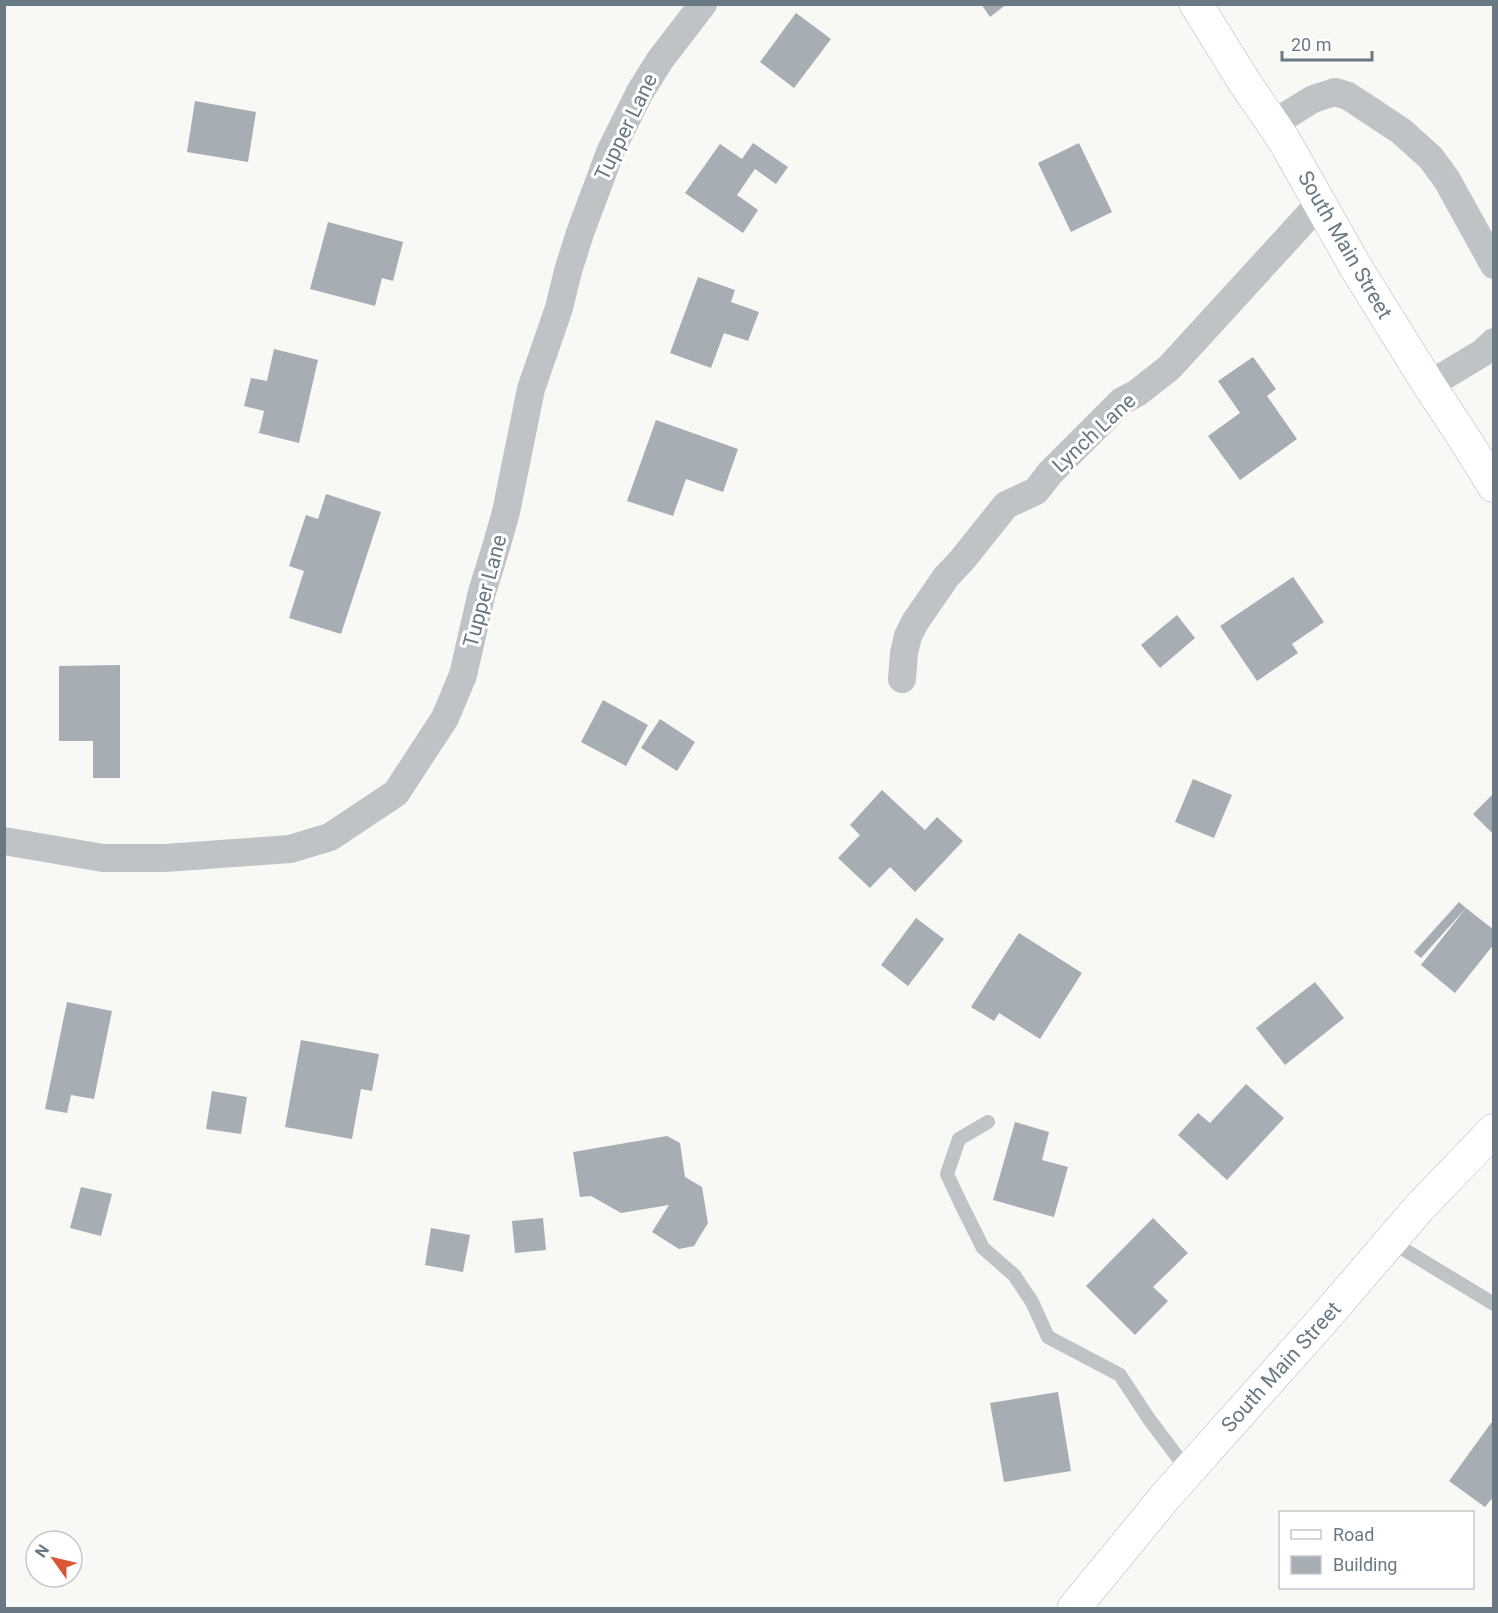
<svg xmlns="http://www.w3.org/2000/svg" width="1498" height="1613" font-family="Roboto,sans-serif">
	<style>
		.building { fill: #a6aeb4 }
		.lines { fill: none; stroke-linecap: round; stroke-linejoin: round }
		.primary-casing { stroke: #b2b7bb; stroke-width: 34 }
		.lane { stroke: #bec3c6; stroke-width: 14 }
		.street { stroke: #bec3c6; stroke-width: 28 }
		.primary { stroke: #fff; stroke-width: 33 }
		.labels { text-anchor: middle; stroke-width: 6; stroke-linejoin: round; paint-order: stroke }
		.street-label { font-size: 21px; fill: #687984; stroke: #fff }
	</style>
	<rect width="100%" height="100%" fill="#f8f8f5"/>
	<g class="building">
		<path d="M981,4H1007L990,17Z"/>
		<path d="M796,13L831,39L794,88L760,62Z"/>
		<path d="M195,101L256,112L248,162L187,152Z"/>
		<path d="M753,143L788,167L776,184L755,169L737,195L758,210L743,233L685,193L720,144L742,159Z"/>
		<path d="M1079,143L1112,212L1071,232L1038,163Z"/>
		<path d="M328,222L403,242L393,281L382,278L375,306L310,289Z"/>
		<path d="M698,277L735,290L731,302L759,312L748,341L724,333L711,368L670,353Z"/>
		<path d="M274,349L318,360L299,443L259,433L264,411L244,406L251,378L267,381Z"/>
		<path d="M1253,357L1276,389L1267,396L1297,439L1240,480L1208,436L1240,413L1218,381Z"/>
		<path d="M656,420L738,449L723,492L686,479L673,516L627,501Z"/>
		<path d="M326,494L381,512L341,634L289,618L304,571L289,566L306,515L318,519Z"/>
		<path d="M1293,577L1324,622L1292,644L1298,653L1257,681L1220,626Z"/>
		<path d="M1177,615L1195,638L1160,668L1141,645Z"/>
		<path d="M120,665V778H93V741H59V666Z"/>
		<path d="M603,700L648,725L626,766L581,742Z"/>
		<path d="M660,719L695,742L677,771L641,748Z"/>
		<path d="M1193,779L1232,795L1214,838L1175,822Z"/>
		<path d="M882,790L925,830L937,817L963,841L915,892L890,867L870,888L838,858L860,835L850,825Z"/>
		<path d="M1494,793V835L1473,814Z"/>
		<path d="M1459,902L1466,908L1421,958L1414,952Z"/>
		<path d="M1466,908L1494,930V944L1455,993L1421,965Z"/>
		<path d="M916,918L944,939L908,986L881,965Z"/>
		<path d="M1019,933L1082,973L1040,1039L999,1013L994,1021L971,1007Z"/>
		<path d="M1315,982L1344,1018L1285,1065L1256,1028Z"/>
		<path d="M67,1002L112,1011L94,1099L71,1095L67,1113L45,1109Z"/>
		<path d="M301,1040L379,1054L372,1091L361,1089L352,1139L285,1127Z"/>
		<path d="M1246,1084L1284,1118L1227,1180L1178,1135L1198,1113L1210,1123Z"/>
		<path d="M212,1091L247,1097L241,1134L206,1129Z"/>
		<path d="M1015,1122L1049,1132L1042,1160L1068,1167L1054,1217L993,1200Z"/>
		<path d="M667,1136L680,1143L685,1177L702,1187L708,1223L694,1246L679,1249L652,1232L669,1205L621,1213L591,1196L580,1197L573,1152Z"/>
		<path d="M81,1187L112,1194L101,1236L70,1228Z"/>
		<path d="M543,1218L546,1250L515,1253L512,1221Z"/>
		<path d="M1153,1218L1188,1253L1153,1287L1168,1301L1135,1335L1086,1286Z"/>
		<path d="M431,1228L470,1235L463,1272L425,1265Z"/>
		<path d="M1058,1392L1071,1471L1004,1482L990,1403Z"/>
		<path d="M1494,1419V1496L1485,1507L1449,1481Z"/>
	</g>
	<g class="lines">
		<defs>
			<g id="primary">
				<path d="M1196,4L1245,83L1284,140L1355,266L1429,385L1466,441L1494,486"/>
				<path d="M1074,1608L1165,1497L1322,1321L1419,1208L1494,1130"/>
			</g>
		</defs>
		<use href="#primary" class="primary-casing"/>
		<g class="lane">
			<path d="M988,1122L959,1139L947,1174L961,1204L983,1248L1014,1275L1032,1302L1048,1337L1120,1375L1149,1419L1188,1471"/>
			<path d="M1390,1241L1494,1304"/>
		</g>
		<g class="street">
			<path d="M1273,124L1313,99L1335,92L1348,96L1401,131L1431,158L1447,180L1494,265"/>
			<path d="M1429,385L1482,353L1494,342"/>
			<path d="M902,679L904,653L908,636L915,622L946,577L962,560L1006,505L1036,491L1050,473L1122,401L1137,393L1169,368L1320,203"/>
			<path d="M4,841L103,858H165L290,849L330,837L396,793L445,718L463,675L482,592L497,544L506,512L531,389L559,308L568,271L580,233L611,150L640,92L660,60L703,4"/>
		</g>
		<use href="#primary" class="primary"/>
	</g>
	<g class="labels">
		<g class="street-label">
			<text transform="translate(626 127) rotate(-64)" y="7">Tupper Lane</text>
			<text transform="translate(1345 245) rotate(60)" y="7">South Main Street</text>
			<text transform="translate(1094 433) rotate(-43)" y="7">Lynch Lane</text>
			<text transform="translate(485 591) rotate(-75)" y="7">Tupper Lane</text>
			<text transform="translate(1281 1367) rotate(-48)" y="7">South Main Street</text>
		</g>
	</g>
	<rect width="1498" height="1613" fill="none" stroke="#687984" stroke-width="12"/>
	<rect x="1279" y="1511" width="195" height="78" fill="#ffffff" stroke="#c3c9ce" stroke-width="1.5"/>
	<rect x="1291" y="1530" width="30" height="9" fill="#ffffff" stroke="#c3c9ce" stroke-width="1.5"/>
	<text x="1333" y="1541" font-size="18" fill="#687984">Road</text>
	<rect x="1291" y="1556" width="30" height="18" fill="#a6aeb4" stroke="#c3c9ce" stroke-width="1.5"/>
	<text x="1333" y="1571" font-size="18" fill="#687984">Building</text>
	<g transform="translate(54 1559) rotate(304)"><circle r="28" fill="#ffffff" stroke="#c3c9ce" stroke-width="1.5"/>
	<path d="M0-4.5L10 22L0 15L-10 22Z" fill="#da5733"/>
	<text y="-9" font-size="16" font-weight="bold" text-anchor="middle" fill="#687984">N</text>
	</g>
	<path d="M1282 51v9h90v-9" fill="none" stroke="#687984" stroke-width="3"/>
	<text x="1291" y="51" font-size="18" fill="#687984" stroke="#ffffff" stroke-width="4.5" paint-order="stroke">20 m</text>
</svg>
